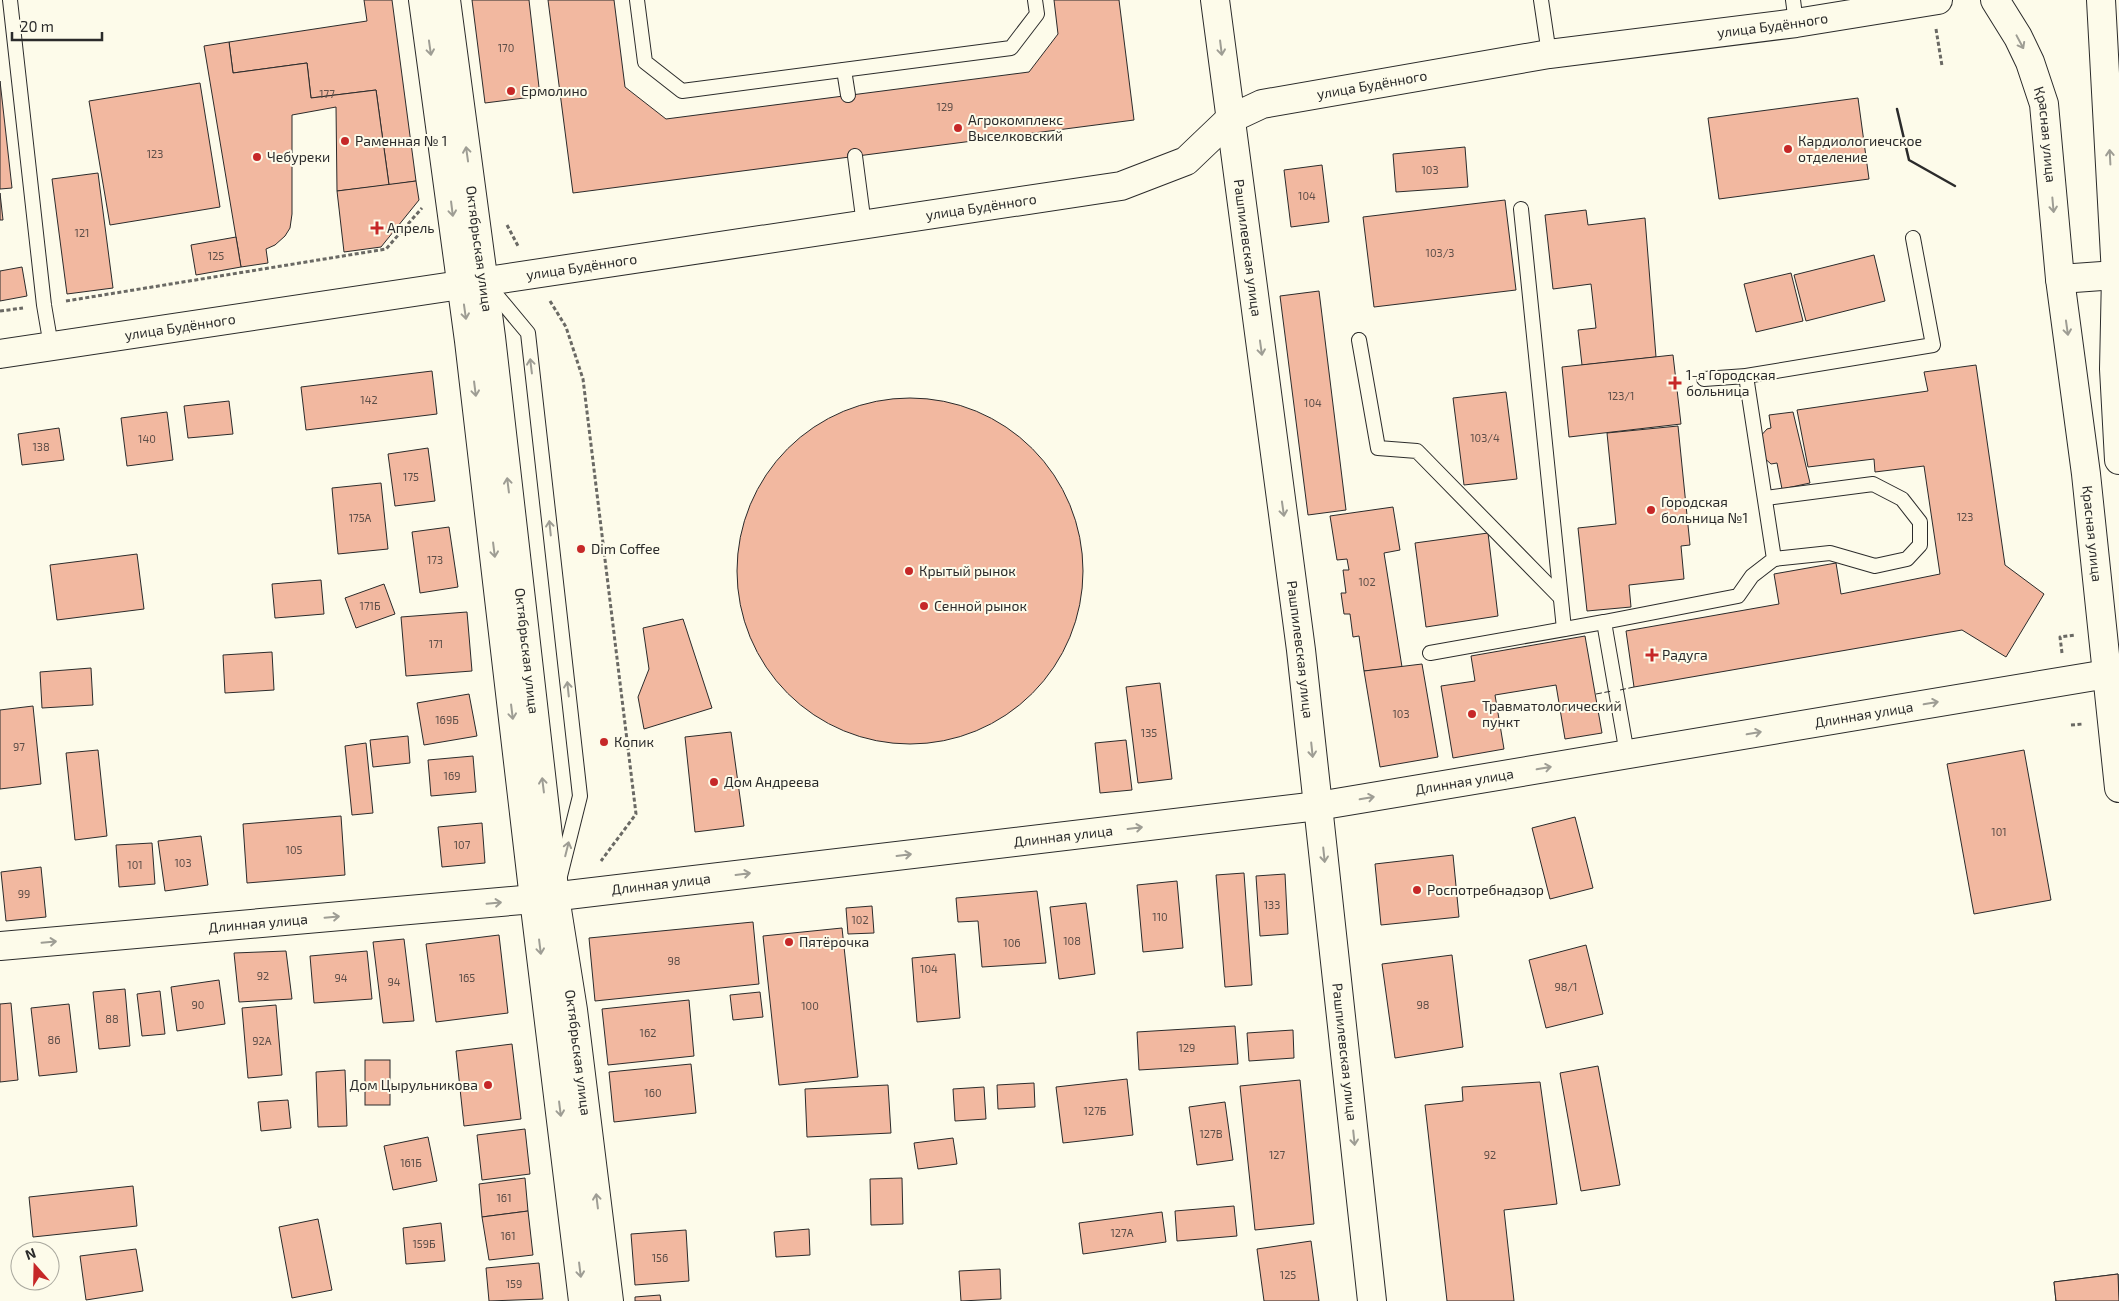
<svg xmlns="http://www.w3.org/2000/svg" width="2119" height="1301" font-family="'Exo 2',sans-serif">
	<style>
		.building { fill: #f2b8a0; stroke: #2b2b2b }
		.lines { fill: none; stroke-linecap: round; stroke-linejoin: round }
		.lane-casing { stroke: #2b2b2b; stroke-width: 16 }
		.street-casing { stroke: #2b2b2b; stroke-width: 30 }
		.secondary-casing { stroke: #2b2b2b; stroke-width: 30 }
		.path { stroke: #6a6964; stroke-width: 3; stroke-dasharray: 4 2.5; stroke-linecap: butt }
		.lane { stroke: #fdfbea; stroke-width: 14 }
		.street { stroke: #fdfbea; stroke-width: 28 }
		.secondary { stroke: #fdfbea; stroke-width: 28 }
		.fence { stroke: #2b2b2b; stroke-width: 1; stroke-dasharray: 6 2.5; stroke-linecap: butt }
		.wall { stroke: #2b2b2b; stroke-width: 2.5 }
		.oneway { stroke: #9e9d94 }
		.poi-dot { fill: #c62828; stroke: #fdfbea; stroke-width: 2 }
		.labels { text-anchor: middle; stroke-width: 4; stroke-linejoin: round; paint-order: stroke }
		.number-label { font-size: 11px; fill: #5d4e48 }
		.street-label { font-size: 14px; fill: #2b2b2b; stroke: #fdfbea }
		.poi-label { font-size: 14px; fill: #2b2b2b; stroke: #fdfbea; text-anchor: start }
	</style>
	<rect width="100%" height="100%" fill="#fdfbea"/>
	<g class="building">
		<path d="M364,0H392L416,181L389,185L376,90L311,98L307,63L233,73L229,42L367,21Z"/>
		<path d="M472,0H529L540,96L485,103Z"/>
		<path d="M548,0H614L625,87L666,119L1029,72L1058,34L1054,0H1119L1134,120L573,193Z"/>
		<path d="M229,42L233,73L307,63L311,98L376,90L389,185L337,191L336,107L292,115V214L290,228L285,236L275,245L266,249L268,263L241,267L204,46Z"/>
		<path d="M0,81L12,188L0,189Z"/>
		<path d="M200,83L220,207L110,225L89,101Z"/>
		<path d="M1858,98L1869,179L1719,199L1708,118Z"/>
		<path d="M1465,147L1468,187L1396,192L1393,154Z"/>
		<path d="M1322,165L1329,222L1291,227L1284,170Z"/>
		<path d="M98,173L113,288L67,294L52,179Z"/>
		<path d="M416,181L419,200L381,247L344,252L337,191Z"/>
		<path d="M0,193L3,220H0Z"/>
		<path d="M1505,200L1516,290L1374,307L1363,217Z"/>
		<path d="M1586,210L1588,225L1645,218L1656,357L1582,365L1578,330L1596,328L1591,284L1553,289L1545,215Z"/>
		<path d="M236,237L241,267L196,275L191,245Z"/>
		<path d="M1874,255L1885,301L1806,321L1794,275Z"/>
		<path d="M22,267L27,296L0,301V271Z"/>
		<path d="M1791,273L1803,321L1756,332L1744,284Z"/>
		<path d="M1319,291L1346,510L1308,515L1280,296Z"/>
		<path d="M1673,355L1681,424L1569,437L1562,367Z"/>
		<path d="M1976,365L2005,565L2044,594L2006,657L1962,630L1634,687L1626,631L1779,604L1774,574L1836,563L1841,594L1940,574L1924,466L1875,472L1874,459L1808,467L1797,410L1928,391L1924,372Z"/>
		<path d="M432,371L437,414L306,430L301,387Z"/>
		<path d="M1506,392L1517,479L1464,485L1453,398Z"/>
		<circle cx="910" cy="571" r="173"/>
		<path d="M229,401L233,434L188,438L184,406Z"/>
		<path d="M167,412L173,460L127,466L121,418Z"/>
		<path d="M1793,412L1810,483L1782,489L1777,463L1771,464L1762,456L1758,439L1767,429L1771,428L1769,415Z"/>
		<path d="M1678,426L1690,545L1681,546L1684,579L1629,585L1631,607L1587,611L1578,528L1616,524L1607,433Z"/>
		<path d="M59,428L64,460L22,465L18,434Z"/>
		<path d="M428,448L435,501L395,506L388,454Z"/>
		<path d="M381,483L388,549L338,554L332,488Z"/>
		<path d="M1393,507L1400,550L1384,553L1402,667L1364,671L1359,636L1353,637L1350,614H1344L1341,593H1346L1343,570H1349L1347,559L1337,560L1330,516Z"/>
		<path d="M449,527L458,587L420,593L412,532Z"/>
		<path d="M1488,533L1498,616L1426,627L1415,543Z"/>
		<path d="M137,554L144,609L57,620L50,565Z"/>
		<path d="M321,580L324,614L275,618L272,584Z"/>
		<path d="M384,584L395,614L356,628L345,598Z"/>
		<path d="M467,612L472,671L406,676L401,617Z"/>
		<path d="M683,619L712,708L644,729L638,697L649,669L643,628Z"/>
		<path d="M1585,636L1602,733L1565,739L1556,685L1495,695L1504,749L1453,758L1441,686L1475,681L1471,656Z"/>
		<path d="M272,652L274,690L225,693L223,655Z"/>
		<path d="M1422,664L1438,757L1380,767L1364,671Z"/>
		<path d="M91,668L93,705L42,708L40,672Z"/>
		<path d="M1160,683L1172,779L1138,783L1126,687Z"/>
		<path d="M469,694L477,736L424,745L417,703Z"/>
		<path d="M33,706L41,784L0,789V710Z"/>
		<path d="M731,732L744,826L695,832L685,737Z"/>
		<path d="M408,736L410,763L373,767L370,740Z"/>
		<path d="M1126,740L1132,790L1100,793L1095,743Z"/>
		<path d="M366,743L373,813L352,815L345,746Z"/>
		<path d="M98,750L107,836L75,840L66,753Z"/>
		<path d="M2024,750L2051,900L1974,914L1947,764Z"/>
		<path d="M473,756L476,792L431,796L428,760Z"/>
		<path d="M341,816L345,875L247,883L243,824Z"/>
		<path d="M1575,817L1593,888L1550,899L1532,828Z"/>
		<path d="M482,823L485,863L442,867L438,827Z"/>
		<path d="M201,836L208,885L165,891L158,841Z"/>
		<path d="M152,843L155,884L119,887L116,845Z"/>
		<path d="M1453,855L1459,917L1381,925L1375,864Z"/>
		<path d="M41,867L46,917L6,921L1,872Z"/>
		<path d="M1244,873L1252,985L1225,987L1216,875Z"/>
		<path d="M1285,874L1288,934L1260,936L1256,876Z"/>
		<path d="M1177,881L1183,948L1143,952L1137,885Z"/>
		<path d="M1037,891L1046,963L982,967L978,921L958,922L956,898Z"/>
		<path d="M1086,903L1095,974L1059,979L1050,907Z"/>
		<path d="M872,906L874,933L848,934L846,908Z"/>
		<path d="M753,922L759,984L595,1001L589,938Z"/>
		<path d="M842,928L858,1077L779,1085L763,936Z"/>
		<path d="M499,935L508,1013L436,1022L426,944Z"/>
		<path d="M404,939L414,1021L383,1023L373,942Z"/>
		<path d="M1586,945L1603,1014L1546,1028L1529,960Z"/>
		<path d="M286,951L292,999L239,1002L234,953Z"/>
		<path d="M367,951L372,999L314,1003L310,956Z"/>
		<path d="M955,954L960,1018L917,1022L912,958Z"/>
		<path d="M1452,955L1463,1047L1395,1058L1382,964Z"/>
		<path d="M219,980L225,1024L177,1031L171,987Z"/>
		<path d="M125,989L130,1046L99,1049L93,992Z"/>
		<path d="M160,991L165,1034L142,1036L137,994Z"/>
		<path d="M760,992L763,1017L733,1020L730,995Z"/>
		<path d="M689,1000L694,1056L608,1065L602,1009Z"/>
		<path d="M11,1003L18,1080L0,1082V1004Z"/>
		<path d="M69,1004L77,1072L39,1076L31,1008Z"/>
		<path d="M276,1005L282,1075L248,1078L242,1008Z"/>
		<path d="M1235,1026L1238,1064L1139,1070L1137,1032Z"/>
		<path d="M1293,1030L1294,1058L1249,1061L1247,1033Z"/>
		<path d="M512,1044L521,1119L464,1126L456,1051Z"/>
		<rect x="365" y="1060" width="25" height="45"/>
		<path d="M691,1064L696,1113L614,1122L609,1072Z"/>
		<path d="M1598,1066L1620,1185L1581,1191L1560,1073Z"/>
		<path d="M345,1070L347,1126L318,1127L316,1072Z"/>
		<path d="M1127,1079L1133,1135L1063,1143L1056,1087Z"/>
		<path d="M1300,1080L1314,1224L1255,1230L1240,1086Z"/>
		<path d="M1540,1082L1557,1204L1504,1210L1514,1301H1447L1425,1105L1463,1101L1462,1087Z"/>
		<path d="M1034,1083L1035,1107L998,1109L997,1085Z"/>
		<path d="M888,1085L891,1133L807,1137L805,1089Z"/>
		<path d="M984,1087L986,1119L955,1121L953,1089Z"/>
		<path d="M288,1100L291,1128L261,1131L258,1102Z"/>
		<path d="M1225,1102L1233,1160L1197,1165L1189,1107Z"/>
		<path d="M525,1129L530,1174L482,1180L477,1135Z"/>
		<path d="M428,1137L437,1181L393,1190L384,1146Z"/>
		<path d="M953,1138L957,1164L918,1169L914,1143Z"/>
		<path d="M525,1178L528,1211L482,1217L479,1184Z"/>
		<path d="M902,1178L903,1224L871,1225L870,1179Z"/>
		<path d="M133,1186L137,1226L33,1237L29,1197Z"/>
		<path d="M1234,1206L1237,1236L1177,1241L1175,1211Z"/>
		<path d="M528,1211L533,1255L489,1260L482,1217Z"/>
		<path d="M1162,1212L1166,1242L1083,1254L1079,1223Z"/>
		<path d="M318,1219L332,1290L292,1298L279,1227Z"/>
		<path d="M441,1223L445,1261L406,1264L403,1228Z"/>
		<path d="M809,1229L810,1255L776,1257L774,1232Z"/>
		<path d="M686,1230L689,1281L635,1285L631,1234Z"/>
		<path d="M1311,1241L1319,1301H1264L1257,1249Z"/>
		<path d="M136,1249L143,1291L86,1300L80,1256Z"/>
		<path d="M539,1263L543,1299L489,1301L486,1268Z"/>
		<path d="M1000,1269L1001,1299L961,1301L959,1271Z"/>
		<path d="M2118,1274L2119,1301H2056L2054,1282Z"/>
		<path d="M2118,1274L2119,1301H2056L2054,1282Z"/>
		<path d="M660,1295L661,1301H635V1297Z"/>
	</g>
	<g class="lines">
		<defs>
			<g id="lane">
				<path d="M10,0L44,305L51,346"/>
				<path d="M637,0L645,62L682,91L1011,48L1037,14L1035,0"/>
				<path d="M1541,0L1549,54"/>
				<path d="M1793,0L1796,23"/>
				<path d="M844,70L848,95"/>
				<path d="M855,156L864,225"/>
				<path d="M1521,209L1564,629"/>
				<path d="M488,285L528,333L580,796L560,876"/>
				<path d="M1359,340L1378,448L1417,451L1560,597"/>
				<path d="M1704,379L1746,376L1933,345L1913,238"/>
				<path d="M1766,498L1873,484L1902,499L1920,522V545L1907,559L1875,566L1830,553L1774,559"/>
				<path d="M1430,653L1604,622"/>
				<path d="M1627,754L1604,622L1738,596L1752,576L1774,559L1746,376"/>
			</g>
			<path id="street" d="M2060,279L2116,275"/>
			<g id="secondary">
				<path d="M423,0L469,341L534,899L583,1301"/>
				<path id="s1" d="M446,0L491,337L555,897L573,1010L609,1301"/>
				<path id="s2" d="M1215,0L1301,650L1372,1301"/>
				<path id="s3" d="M1995,0L2018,37L2030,62L2044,104L2060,279L2086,474L2119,788"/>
				<path d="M2101,0L2116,275L2114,369L2119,460"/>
				<path id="s4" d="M0,354L1121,186L1186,161L1230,119L1262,104L1549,54L1796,23L1938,0"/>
				<path id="s5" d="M0,946L534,899L1318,806L2119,672"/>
			</g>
		</defs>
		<use href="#lane" class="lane-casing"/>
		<use href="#street" class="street-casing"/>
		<use href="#secondary" class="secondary-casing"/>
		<g class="path">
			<path d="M1936,29L1942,66"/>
			<path d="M507,225L518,246"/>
			<path d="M66,301L386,249L422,208"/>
			<path d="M550,301L566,327L583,379L636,814L601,861"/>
			<path d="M0,311L23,308"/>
			<path d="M2062,653L2060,637L2075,635"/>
			<path d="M2071,725L2083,724"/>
		</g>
		<use href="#lane" class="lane"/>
		<use href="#street" class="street"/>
		<use href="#secondary" class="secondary"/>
		<g class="fence">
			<path d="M1620,690L1634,687"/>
			<path d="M1596,694L1612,691"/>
		</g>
		<path class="wall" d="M1897,109L1909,160L1955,186"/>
	</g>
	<defs><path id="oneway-shaft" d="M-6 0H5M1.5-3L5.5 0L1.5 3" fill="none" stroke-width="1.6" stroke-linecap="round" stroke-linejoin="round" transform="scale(1.25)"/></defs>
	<g class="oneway">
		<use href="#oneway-shaft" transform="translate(2020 42) rotate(62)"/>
		<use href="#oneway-shaft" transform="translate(430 48) rotate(82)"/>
		<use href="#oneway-shaft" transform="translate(1221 48) rotate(83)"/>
		<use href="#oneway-shaft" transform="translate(467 154) rotate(-98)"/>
		<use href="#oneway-shaft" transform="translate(2110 157) rotate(-93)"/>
		<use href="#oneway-shaft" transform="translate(2053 205) rotate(85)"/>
		<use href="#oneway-shaft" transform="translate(452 209) rotate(83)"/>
		<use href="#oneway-shaft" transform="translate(465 312) rotate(82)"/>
		<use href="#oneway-shaft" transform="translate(2067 328) rotate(82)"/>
		<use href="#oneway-shaft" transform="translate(1261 348) rotate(82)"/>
		<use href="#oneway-shaft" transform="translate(531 366) rotate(-97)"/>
		<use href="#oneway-shaft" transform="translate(475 389) rotate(83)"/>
		<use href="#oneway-shaft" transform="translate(508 485) rotate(-97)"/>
		<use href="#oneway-shaft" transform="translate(1283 509) rotate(82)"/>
		<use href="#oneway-shaft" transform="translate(550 528) rotate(-96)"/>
		<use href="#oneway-shaft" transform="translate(494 550) rotate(83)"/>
		<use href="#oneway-shaft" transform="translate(568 689) rotate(-96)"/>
		<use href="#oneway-shaft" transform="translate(1931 703) rotate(-10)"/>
		<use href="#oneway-shaft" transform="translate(512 712) rotate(83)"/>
		<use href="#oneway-shaft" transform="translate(1754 733) rotate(-10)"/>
		<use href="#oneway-shaft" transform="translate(1312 750) rotate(84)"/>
		<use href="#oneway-shaft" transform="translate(1544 768) rotate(-10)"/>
		<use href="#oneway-shaft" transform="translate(543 785) rotate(-97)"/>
		<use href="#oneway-shaft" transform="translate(1367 798) rotate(-10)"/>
		<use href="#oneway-shaft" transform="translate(1135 828) rotate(-7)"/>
		<use href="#oneway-shaft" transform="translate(567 849) rotate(-76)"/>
		<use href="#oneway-shaft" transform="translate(904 855) rotate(-7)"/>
		<use href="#oneway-shaft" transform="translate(1324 855) rotate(84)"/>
		<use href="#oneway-shaft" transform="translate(743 874) rotate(-7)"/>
		<use href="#oneway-shaft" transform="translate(494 903) rotate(-5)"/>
		<use href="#oneway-shaft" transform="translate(332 917) rotate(-5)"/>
		<use href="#oneway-shaft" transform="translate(49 942) rotate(-5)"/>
		<use href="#oneway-shaft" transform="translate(540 947) rotate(83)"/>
		<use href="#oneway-shaft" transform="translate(560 1109) rotate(83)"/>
		<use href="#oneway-shaft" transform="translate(1354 1138) rotate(84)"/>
		<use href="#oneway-shaft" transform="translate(597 1201) rotate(-97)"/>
		<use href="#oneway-shaft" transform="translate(580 1270) rotate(83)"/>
	</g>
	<g class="poi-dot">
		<circle cx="511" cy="91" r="5"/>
		<circle cx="958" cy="128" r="5"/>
		<circle cx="345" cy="141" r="5"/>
		<circle cx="1788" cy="149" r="5"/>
		<circle cx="257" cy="157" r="5"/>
		<path d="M374.5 220.5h5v5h5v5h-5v5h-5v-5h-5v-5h5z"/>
		<path d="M1672.5 375.5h5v5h5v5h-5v5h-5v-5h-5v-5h5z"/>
		<circle cx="1651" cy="510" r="5"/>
		<circle cx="581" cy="549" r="5"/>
		<circle cx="909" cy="571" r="5"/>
		<circle cx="924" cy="606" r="5"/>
		<path d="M1649.5 647.5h5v5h5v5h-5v5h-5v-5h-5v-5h5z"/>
		<circle cx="1472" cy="714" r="5"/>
		<circle cx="604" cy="742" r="5"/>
		<circle cx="714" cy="782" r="5"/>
		<circle cx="1417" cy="890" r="5"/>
		<circle cx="789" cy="942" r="5"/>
		<circle cx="488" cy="1085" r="5"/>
	</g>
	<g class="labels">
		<g class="number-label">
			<text x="506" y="52">170</text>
			<text x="327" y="98">177</text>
			<text x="945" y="111">129</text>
			<text x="155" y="158">123</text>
			<text x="1430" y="174">103</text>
			<text x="1307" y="200">104</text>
			<text x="82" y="237">121</text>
			<text x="1440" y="257">103/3</text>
			<text x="216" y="260">125</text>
			<text x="1621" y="400">123/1</text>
			<text x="369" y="404">142</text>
			<text x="1313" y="407">104</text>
			<text x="1485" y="442">103/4</text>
			<text x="147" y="443">140</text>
			<text x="41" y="451">138</text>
			<text x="411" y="481">175</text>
			<text x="1965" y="521">123</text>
			<text x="360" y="522">175А</text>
			<text x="435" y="564">173</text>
			<text x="1367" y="586">102</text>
			<text x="370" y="610">171Б</text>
			<text x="436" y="648">171</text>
			<text x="1401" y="718">103</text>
			<text x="447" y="724">169Б</text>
			<text x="1149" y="737">135</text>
			<text x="19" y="751">97</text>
			<text x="452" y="780">169</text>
			<text x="1999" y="836">101</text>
			<text x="462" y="849">107</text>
			<text x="294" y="854">105</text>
			<text x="183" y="867">103</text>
			<text x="135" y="869">101</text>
			<text x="24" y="898">99</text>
			<text x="1272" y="909">133</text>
			<text x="1160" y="921">110</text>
			<text x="860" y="924">102</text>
			<text x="1072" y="945">108</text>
			<text x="1012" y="947">106</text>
			<text x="674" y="965">98</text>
			<text x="929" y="973">104</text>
			<text x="263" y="980">92</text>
			<text x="341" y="982">94</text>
			<text x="467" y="982">165</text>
			<text x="394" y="986">94</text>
			<text x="1566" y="991">98/1</text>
			<text x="198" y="1009">90</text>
			<text x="1423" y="1009">98</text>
			<text x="810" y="1010">100</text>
			<text x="112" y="1023">88</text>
			<text x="648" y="1037">162</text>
			<text x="54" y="1044">86</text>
			<text x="262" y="1045">92А</text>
			<text x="1187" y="1052">129</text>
			<text x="653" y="1097">160</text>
			<text x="1095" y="1115">127Б</text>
			<text x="1211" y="1138">127В</text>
			<text x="1277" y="1159">127</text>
			<text x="1490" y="1159">92</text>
			<text x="411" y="1167">161Б</text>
			<text x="504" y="1202">161</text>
			<text x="1122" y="1237">127А</text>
			<text x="508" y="1240">161</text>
			<text x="424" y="1248">159Б</text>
			<text x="660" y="1262">156</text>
			<text x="1288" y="1279">125</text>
			<text x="514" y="1288">159</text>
		</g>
		<g class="street-label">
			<text dy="5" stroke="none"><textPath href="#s4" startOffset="1816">улица Будённого</textPath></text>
			<text dy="5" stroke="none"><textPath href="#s4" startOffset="1411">улица Будённого</textPath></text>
			<text dy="5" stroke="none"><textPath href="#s3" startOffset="146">Красная улица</textPath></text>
			<text dy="5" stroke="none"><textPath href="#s4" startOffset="992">улица Будённого</textPath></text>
			<text dy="5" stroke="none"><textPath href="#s1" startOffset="251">Октябрьская улица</textPath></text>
			<text dy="5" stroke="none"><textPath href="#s2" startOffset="250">Рашпилевская улица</textPath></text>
			<text dy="5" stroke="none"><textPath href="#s4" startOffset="588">улица Будённого</textPath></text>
			<text dy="5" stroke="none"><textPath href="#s4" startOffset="182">улица Будённого</textPath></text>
			<text dy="5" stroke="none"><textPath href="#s3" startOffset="548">Красная улица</textPath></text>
			<text dy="5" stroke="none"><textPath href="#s2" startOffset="655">Рашпилевская улица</textPath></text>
			<text dy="5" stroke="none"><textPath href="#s1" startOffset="656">Октябрьская улица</textPath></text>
			<text dy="5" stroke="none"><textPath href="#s5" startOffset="1879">Длинная улица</textPath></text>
			<text dy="5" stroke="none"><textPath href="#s5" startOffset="1474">Длинная улица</textPath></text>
			<text dy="5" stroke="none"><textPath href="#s5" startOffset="1069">Длинная улица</textPath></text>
			<text dy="5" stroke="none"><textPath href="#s5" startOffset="664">Длинная улица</textPath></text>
			<text dy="5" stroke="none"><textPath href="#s5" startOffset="259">Длинная улица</textPath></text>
			<text dy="5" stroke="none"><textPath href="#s1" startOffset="1061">Октябрьская улица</textPath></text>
			<text dy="5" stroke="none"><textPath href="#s2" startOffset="1060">Рашпилевская улица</textPath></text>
		</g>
		<g class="poi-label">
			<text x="521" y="96">Ермолино</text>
			<text x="968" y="125">Агрокомплекс<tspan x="968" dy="16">Выселковский</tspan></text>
			<text x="355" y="146">Раменная № 1</text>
			<text x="1798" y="146">Кардиологиечское<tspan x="1798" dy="16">отделение</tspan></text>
			<text x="267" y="162">Чебуреки</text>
			<text x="387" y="233">Апрель</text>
			<text x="1686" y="380">1-я Городская<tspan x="1686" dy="16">больница</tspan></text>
			<text x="1661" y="507">Городская<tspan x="1661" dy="16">больница №1</tspan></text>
			<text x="591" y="554">Dim Coffee</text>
			<text x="919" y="576">Крытый рынок</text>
			<text x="934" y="611">Сенной рынок</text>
			<text x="1662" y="660">Радуга</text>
			<text x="1482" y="711">Травматологический<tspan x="1482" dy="16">пункт</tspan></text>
			<text x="614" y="747">Копик</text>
			<text x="724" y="787">Дом Андреева</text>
			<text x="1427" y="895">Роспотребнадзор</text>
			<text x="799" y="947">Пятёрочка</text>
			<text x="478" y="1090" text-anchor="end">Дом Цырульникова</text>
		</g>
	</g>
	<g transform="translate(35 1266) rotate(340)"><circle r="24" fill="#fdfbea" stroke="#a9a89e"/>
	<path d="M0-4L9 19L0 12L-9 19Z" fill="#c62828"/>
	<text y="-8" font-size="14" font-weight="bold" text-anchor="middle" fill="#2b2b2b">N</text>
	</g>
	<path d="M12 32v8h90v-8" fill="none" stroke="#2b2b2b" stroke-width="2.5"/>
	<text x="20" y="32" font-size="15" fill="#2b2b2b" stroke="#fdfbea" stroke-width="4" paint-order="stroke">20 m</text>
</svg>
